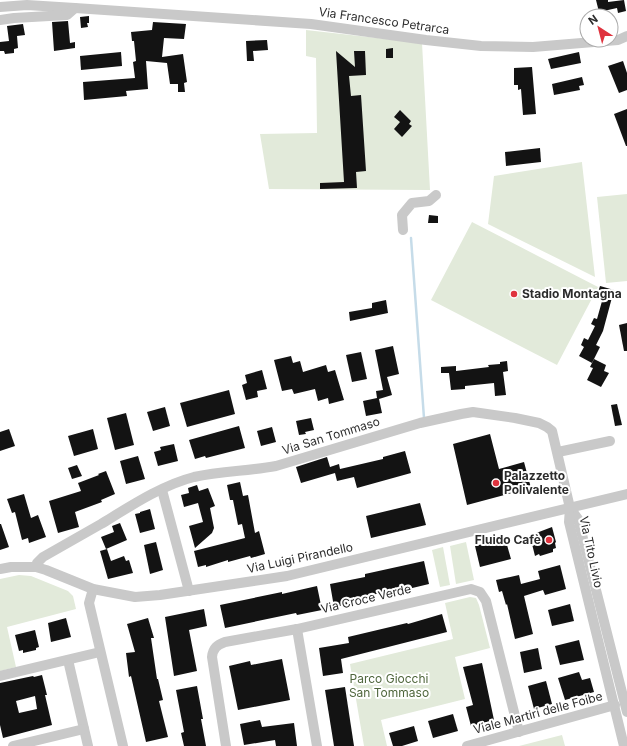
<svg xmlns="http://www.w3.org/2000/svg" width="627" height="746" font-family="Inter,sans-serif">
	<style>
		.green { fill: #e2eada }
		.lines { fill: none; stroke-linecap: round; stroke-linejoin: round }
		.stream { stroke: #c6dce9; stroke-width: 2.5 }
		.building { fill: #131313; fill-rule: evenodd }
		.minor { stroke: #c9c9c9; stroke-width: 10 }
		.poi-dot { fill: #df333e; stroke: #fff; stroke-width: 1.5 }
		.labels { text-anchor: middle; stroke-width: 4; stroke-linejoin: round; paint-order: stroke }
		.street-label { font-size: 12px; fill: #2c2c2c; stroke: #fff }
		.poi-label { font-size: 12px; font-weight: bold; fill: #2c2c2c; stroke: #fff; text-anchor: start }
		.park-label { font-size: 12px; fill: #4f663c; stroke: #fff }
	</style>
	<rect width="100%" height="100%" fill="#fff"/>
	<g class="green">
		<path d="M306,30L422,43L430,190L269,189L260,134L317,133L316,58L306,56Z"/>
		<path d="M582,162V163L595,277L488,224L494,176Z"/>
		<path d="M627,194V281L606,283L597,197Z"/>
		<path d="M472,222L598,287L557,365L431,300Z"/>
		<path d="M466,542L474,580L456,584L450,546Z"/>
		<path d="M443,547L450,585L440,587L432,550Z"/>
		<path d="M19,575L31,576L68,591L73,596L76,609L7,627L16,667L0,671V579Z"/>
		<path d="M470,597L476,598L479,605L490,648L455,657L465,699L381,720L387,746H364L350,664L453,639L445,603Z"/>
		<path d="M562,735L565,746H519Z"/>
	</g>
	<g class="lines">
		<path class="stream" d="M411,238L424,418"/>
	</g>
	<g class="building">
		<path d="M596,0H608V2L624,0L626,11L618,13L617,8L599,12Z"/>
		<path d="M89,16V23H87L88,27L81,28L80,17Z"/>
		<path d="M68,21L70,43L75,42V48L54,51L52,22Z"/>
		<path d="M153,22L186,24L184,39L164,38L162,57L183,54L187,82L184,83L185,92H178V84H170L167,63L146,61L148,89L126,91L127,96L84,100L83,82L135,78L133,62L136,61L134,41H132L131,32L152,30Z"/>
		<path d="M23,24L25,35L17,36L18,48L14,49V53L5,54L4,51H0V42L9,41L7,26Z"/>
		<path d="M267,40L268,50L253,51L254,61H247L246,41Z"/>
		<path d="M393,48V58H386V49Z"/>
		<path d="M336,51L355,67L354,51H365L366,75L349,76L351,96L361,95L366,171L356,172L357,188L320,189V183L344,182Z"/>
		<path d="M121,52L122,66L81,70L80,56Z"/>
		<path d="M579,52L581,63L551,69L548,59Z"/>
		<path d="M623,61L627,73V90L619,93L608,66Z"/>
		<path d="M532,67L536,114L523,115L521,89L518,90V85H514V68Z"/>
		<path d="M582,77L584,85L579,86L580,90L554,95L552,84Z"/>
		<path d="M627,109V146H626L614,114Z"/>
		<path d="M400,110L411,121L409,124L412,126L402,137L394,129L400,122L394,117Z"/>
		<path d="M540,148L541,162L506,166L505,152Z"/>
		<path d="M429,215L438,216V223H428Z"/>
		<path d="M600,286L614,290L603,331L596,345L600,347L592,363L579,356L584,347L581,345L584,338L588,340L595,326L591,324L594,318L597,319L604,294L598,292Z"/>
		<path d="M386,300L388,313L350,321L349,312L372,308V303Z"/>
		<path d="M627,323V351H624L619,325Z"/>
		<path d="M393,346L399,374L387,377L392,395L379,399L382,413L366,416L363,401L377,398L376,391L383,390L375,350Z"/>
		<path d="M361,352L367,379L352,382L346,355Z"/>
		<path d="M291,356L293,363L300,361L303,372L326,365L328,372L335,370L344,400L329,404L328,398L318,401L315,389L294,394L292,389L282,391L274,360Z"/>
		<path d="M594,359L606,365L604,371L609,373L601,387L587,380L593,368L590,367Z"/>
		<path d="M507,361L508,371L503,372L506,395L495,396L494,383L465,386V389L451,390L449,373H441V367L456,366V371L489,367L488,365L500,364V362Z"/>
		<path d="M262,370L267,389L257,391L258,397L246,400L242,385L247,383L245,375Z"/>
		<path d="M229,390L235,414L187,427L180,403Z"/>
		<path d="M617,404L622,425L615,426L611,405Z"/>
		<path d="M165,407L170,426L153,431L147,412Z"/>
		<path d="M126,413L134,445L115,450L107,418Z"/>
		<path d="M311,418L314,430L305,432L306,434L299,435L296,421Z"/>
		<path d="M239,426L245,448L206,458L205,456L195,459L189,440Z"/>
		<path d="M272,427L276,442L261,446L257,431Z"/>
		<path d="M9,429L15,446L0,451V432Z"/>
		<path d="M93,429L98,449L74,456L68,436Z"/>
		<path d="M490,434L499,469L524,462L531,488L467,505L453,444Z"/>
		<path d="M174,444L178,461L158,466L154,452L161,450L160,447Z"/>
		<path d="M405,451L411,473L357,488L354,477L337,481L335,473L301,483L296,467L327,457L330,467L339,464L340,469L383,459V457Z"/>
		<path d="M138,456L145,479L126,484L120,461Z"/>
		<path d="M77,465L82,476L72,479L68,468Z"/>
		<path d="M106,471L115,494L101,500L102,502L75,512L79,527L58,533L49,501L81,491L78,483L99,475L98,474Z"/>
		<path d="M240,482L243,496L248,495L255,533L259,531L265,554L251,558L250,556L228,562V560L206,567V565L198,567L194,551L245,538L242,524L238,525L233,500H230L227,485Z"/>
		<path d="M197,485L199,491L208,488L215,506L210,508L214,528L212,533L195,548L189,526L203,522L198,503L184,507L181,495L189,493L188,488Z"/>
		<path d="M24,494L31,518L38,515L46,537L29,543L28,538L22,540L15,512L12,513L7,499Z"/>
		<path d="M420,503L426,525L371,538L366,516Z"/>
		<path d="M150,509L155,529L140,533L135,514L140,513V512Z"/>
		<path d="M120,523L127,540L106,549L101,537L114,532L112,526Z"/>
		<path d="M0,524H1L9,547L0,550Z"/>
		<path d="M552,527L556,542L555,543L556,548L553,549V552L540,556L539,554L535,556L531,540H532L531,535Z"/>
		<path d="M505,538L511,559L480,567L475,546Z"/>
		<path d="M156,542L163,570L150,574L144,545Z"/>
		<path d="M107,549L111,561L124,556L126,561L129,560L133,573L108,579L100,551Z"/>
		<path d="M424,561L429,584L404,590V588L358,598L359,602L334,607L330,584L365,577V574Z"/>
		<path d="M560,565L566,589L545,595L543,590L524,596L533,634L515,639L507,604L506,605L502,591L499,592L496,580L519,575L521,584L540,579L538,571Z"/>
		<path d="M317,586L322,610L297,615L296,613L225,628L220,605L282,592V594Z"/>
		<path d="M570,604L574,621L552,626L548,610Z"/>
		<path d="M204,609L207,626L189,630L197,671L174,676L165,617Z"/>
		<path d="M442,614L447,632L341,659L343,673L323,676L319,648L349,643L348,637L407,623L408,624Z"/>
		<path d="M66,618L71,637L51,642L48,623Z"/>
		<path d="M148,618L154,638H151L157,679H158L163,700L159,701L168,737L146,742L131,676L129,677L126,653L135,652L127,624Z"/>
		<path d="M35,630L39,647L36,648V650L23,653V650L19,651L15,635Z"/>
		<path d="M579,640L584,660L560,665L555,646Z"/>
		<path d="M538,648L542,669L524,673L520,652Z"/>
		<path d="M282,659L290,700L238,710L229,666L250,661L251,665Z"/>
		<path d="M482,663L494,720L471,726L466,707L473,705L463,667Z"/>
		<path d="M579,672L582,680L590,678L594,692L565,700L558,678Z"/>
		<path d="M42,675L47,695H45L52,725L3,738L0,725V683L33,676L34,677ZM35,696L37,709L19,713L16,701Z"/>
		<path d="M546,681L552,704L534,709L528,686Z"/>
		<path d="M197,686L203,719H201L206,746H184L181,733L184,732L176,690Z"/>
		<path d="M345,687L354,746H334L325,690Z"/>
		<path d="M453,714L458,731L433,738L428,721Z"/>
		<path d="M260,720L262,727L294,723L297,746H276L275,740L244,745L240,724Z"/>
		<path d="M414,726L418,741L402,746H393L389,733Z"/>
	</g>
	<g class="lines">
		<g class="minor">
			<path d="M0,7L27,5L75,8L311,24L426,40L481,46L533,47L618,40L627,36"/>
			<path d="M0,20L14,18L67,15L75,8"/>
			<path d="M403,230L402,215L412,203L429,201L436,195"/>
			<path d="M558,452L610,441"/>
			<path d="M162,490L189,591"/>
			<path d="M570,508L578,519L627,712"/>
			<path d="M36,567L37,563L43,557C62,546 82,535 101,524C129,507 162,485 194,477C221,471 249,471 276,466L420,423L461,414L473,412L515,418L539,423L547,427L552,431L570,508L569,522L624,746"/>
			<path d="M0,569L11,567H36L46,570L93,589L135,597L160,595L287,576L627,494"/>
			<path d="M93,589L89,603L123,746"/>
			<path d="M297,629L317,746"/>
			<path d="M68,660L88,746"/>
			<path d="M0,676L100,652"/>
			<path d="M13,746L84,729"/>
			<path d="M226,746L212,657C213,648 217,645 225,642L297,629L471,589L480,592L486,601L519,732"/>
			<path d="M467,746L615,705"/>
		</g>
	</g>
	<g class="poi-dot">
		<circle cx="514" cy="294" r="4"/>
		<circle cx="496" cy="483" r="4"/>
		<circle cx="549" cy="540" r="4"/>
	</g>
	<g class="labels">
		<g class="street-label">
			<text transform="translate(384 21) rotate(8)" y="4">Via Francesco Petrarca</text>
			<text transform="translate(331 436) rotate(-17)" y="4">Via San Tommaso</text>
			<text transform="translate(591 552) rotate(78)" y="4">Via Tito Livio</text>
			<text transform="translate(300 558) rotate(-12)" y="4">Via Luigi Pirandello</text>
			<text transform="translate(366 599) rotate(-13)" y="4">Via Croce Verde</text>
			<text transform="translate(538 713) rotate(-15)" y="4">Viale Martiri delle Foibe</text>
		</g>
		<g class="poi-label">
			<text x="522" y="298">Stadio Montagna</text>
			<text x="504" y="480">Palazzetto<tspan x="504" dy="14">Polivalente</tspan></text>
			<text x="541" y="544" text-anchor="end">Fluido Cafè</text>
		</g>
		<g class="park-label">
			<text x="389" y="683">Parco Giocchi<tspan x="389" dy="14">San Tommaso</tspan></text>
		</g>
	</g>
	<g transform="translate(599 28) rotate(324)"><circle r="19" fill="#ffffff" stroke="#ababab"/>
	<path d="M0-3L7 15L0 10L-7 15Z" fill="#df333e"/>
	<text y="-6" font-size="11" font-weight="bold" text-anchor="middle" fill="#2c2c2c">N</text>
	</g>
</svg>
